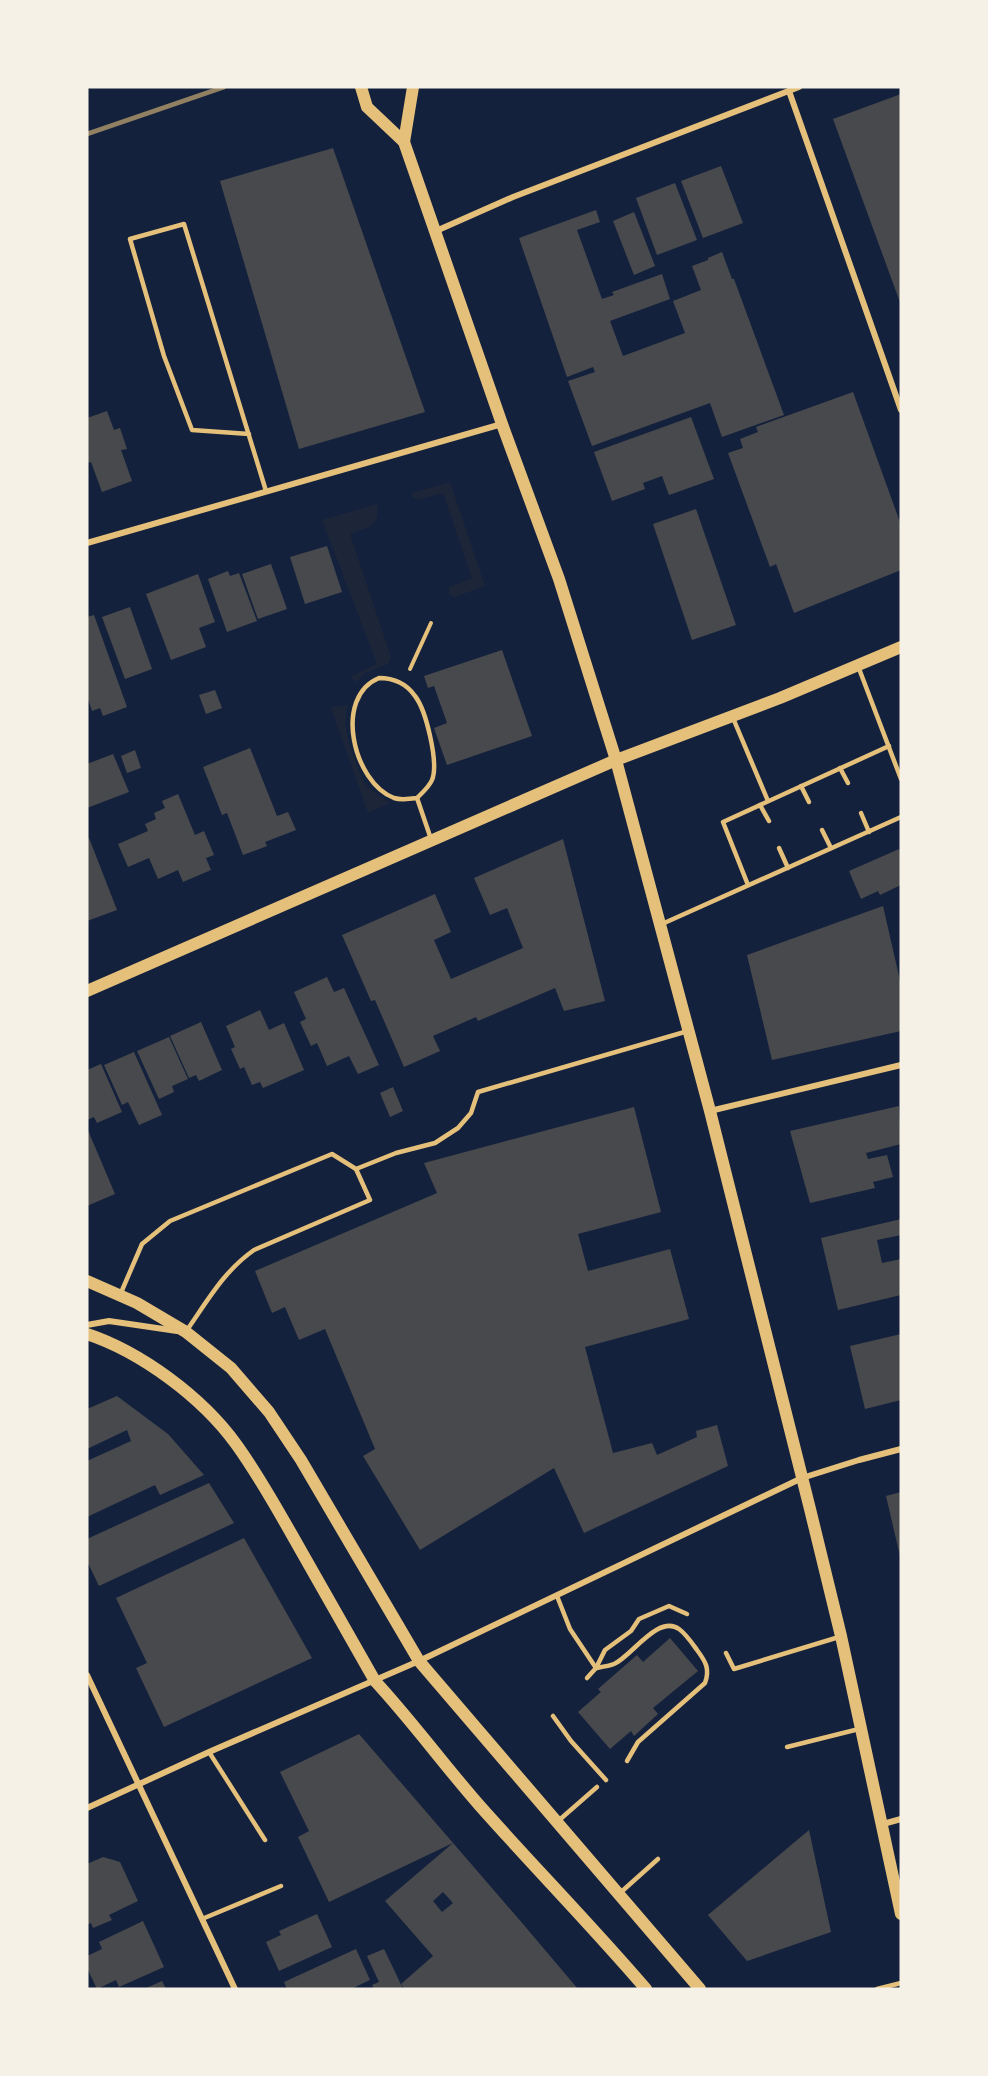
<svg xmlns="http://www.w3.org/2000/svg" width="988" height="2076" font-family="Georgia,serif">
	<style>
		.green { fill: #1d2539 }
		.building { fill: #48494c; fill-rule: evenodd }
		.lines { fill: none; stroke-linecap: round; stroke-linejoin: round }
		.path { stroke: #e5c07b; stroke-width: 4 }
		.service { stroke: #e5c07b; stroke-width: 4.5 }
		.minor { stroke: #e5c07b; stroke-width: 6 }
		.secondary { stroke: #e5c07b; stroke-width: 12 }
		.rail { stroke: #918062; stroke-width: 4.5 }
	</style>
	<rect width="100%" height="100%" fill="#14213d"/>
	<g class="green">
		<path d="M450,482L485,586L455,597L449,594V587L472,578L443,493L418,500L413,497L412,493Z"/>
		<path d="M377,504C381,528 367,527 350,534L391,657L388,664L365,673L357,682L350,677L377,664L322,520Z"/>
		<path d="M348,705C340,730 354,757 363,780L367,787L390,803L368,813L331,707Z"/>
	</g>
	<g class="building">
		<path d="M901,94V305L833,119Z"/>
		<path d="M333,148L425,412L299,449L220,181Z"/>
		<path d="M721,166L743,223L703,238L681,181Z"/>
		<path d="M675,183L697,240L657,255L636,198Z"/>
		<path d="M596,210L600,222L577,230L602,299L614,295L612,292L662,274L670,299L610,321L623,356L685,333L673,301L701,290L692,266L708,260V258L722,252L732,279H734L784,415L722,437L710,403L592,446L568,381L595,372L593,367L567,377L519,238Z"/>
		<path d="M634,212L655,266L634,275L613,221Z"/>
		<path d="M853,392L901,525V570L794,613L776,564L770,567L728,453L743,448L740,439L758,432L756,427Z"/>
		<path d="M107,411L114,430L120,428L127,449L121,450L132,481L102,492L91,462L87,463V418Z"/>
		<path d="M691,417L714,479L669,495L662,476L643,483L645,489L612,501L594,452Z"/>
		<path d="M696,509L736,625L692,640L653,524Z"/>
		<path d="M327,546L342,592L305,604L290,557Z"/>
		<path d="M271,564L287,609L258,619L242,574Z"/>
		<path d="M228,571L230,576L239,573L257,621L227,632L208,579Z"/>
		<path d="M198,574L215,622L199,628L206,647L171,660L146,594Z"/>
		<path d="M130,607L152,669L125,679L102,617Z"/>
		<path d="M94,615L127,707L103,716L100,708L92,711L87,696V617Z"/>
		<path d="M502,650L532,736L447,765L434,728L447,723L434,686L428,688L424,676Z"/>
		<path d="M215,690L222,708L206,714L199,695Z"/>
		<path d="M250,748L277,816L288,812L296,830L265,842L267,846L243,855L227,813L222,815L203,767Z"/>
		<path d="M135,750L141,768L127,773L121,756Z"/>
		<path d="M113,754L129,792L87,808V764Z"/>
		<path d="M178,794L195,835L204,831L214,855L206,858L211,870L183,882L178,870L158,879L149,858L128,867L118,844L148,831L145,824L156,819L154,813L165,808L162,801Z"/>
		<path d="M87,838H89L117,910L87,921Z"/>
		<path d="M563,839L605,1001L564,1011L555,988L478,1021L476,1017L433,1036L440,1051L404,1067L375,1000L371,1001L342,935L435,894L451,932L434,940L451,979L523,948L507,908L490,915L474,878Z"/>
		<path d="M899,849L901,854V885L880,895L878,891L861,899L849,871Z"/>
		<path d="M883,906L901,985V1031L772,1060L747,955Z"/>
		<path d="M327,977L334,992L344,988L379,1065L358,1074L349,1056L327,1066L317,1043L311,1046L300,1022L306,1019L294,992Z"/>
		<path d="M260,1010L269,1030L284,1023L304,1070L263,1088L260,1082L252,1085L244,1067L240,1069L231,1049L235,1047L226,1026Z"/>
		<path d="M201,1022L222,1070L199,1081L196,1075L189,1078L170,1036Z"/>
		<path d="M169,1037L188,1079L172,1086L174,1092L159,1099L137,1051Z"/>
		<path d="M134,1052L162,1115L139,1125L128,1102L122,1105L104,1065Z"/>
		<path d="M101,1064L122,1112L97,1123L94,1117L87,1120V1070Z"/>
		<path d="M393,1087L403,1111L390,1117L380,1093Z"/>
		<path d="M899,1106L901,1144L866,1153L868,1159L887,1155L893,1177L873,1182L875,1188L810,1203L790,1131Z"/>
		<path d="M634,1107L661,1212L578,1234L588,1271L670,1249L689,1319L585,1347L613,1453L652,1443L657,1455L697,1437L696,1431L717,1425L728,1466L584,1533L554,1468L420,1550L363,1456L375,1449L325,1329L299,1340L285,1307L272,1313L255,1271L437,1193L424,1163Z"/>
		<path d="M87,1128L115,1194L87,1206Z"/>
		<path d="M901,1219V1235L877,1240L882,1263L901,1259V1295L838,1310L821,1238Z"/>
		<path d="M901,1334V1400L865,1409L850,1346Z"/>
		<path d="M117,1396L168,1434L204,1475L160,1495L155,1485L87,1517V1461L131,1441L127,1430L87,1449V1409Z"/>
		<path d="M209,1483L234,1523L99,1586L87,1561V1539Z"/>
		<path d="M901,1492V1556H900L886,1496Z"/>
		<path d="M244,1538L312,1658L164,1727L136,1668L147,1663L116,1598Z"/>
		<path d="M670,1638L698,1671L653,1708L658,1714L634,1736L631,1731L610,1749L578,1712L601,1692L598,1689L637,1655L643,1662Z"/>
		<path d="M359,1734L523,1924L578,1989H404L401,1984L433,1956L385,1901L453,1843L329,1902L298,1837L309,1831L280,1772ZM443,1892L453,1903L442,1912L433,1901Z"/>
		<path d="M809,1830L831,1932L747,1961L708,1915Z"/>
		<path d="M103,1857L120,1862L138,1901L109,1915L112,1920L93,1928L91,1923L87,1925V1864Z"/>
		<path d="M317,1914L332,1947L279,1971L266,1942L281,1935L279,1931Z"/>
		<path d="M143,1921L164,1967L119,1987L116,1980L97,1989L87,1968V1956L102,1949L99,1942Z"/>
		<path d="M356,1949L370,1980L351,1989H287L284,1982Z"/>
		<path d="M384,1949L396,1974L403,1989H374L372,1985L379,1982L367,1956Z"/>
		<path d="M162,1981L166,1989H144Z"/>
	</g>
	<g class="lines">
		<path class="path" d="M410,669L431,623"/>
		<g class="service">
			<path d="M249,434L192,430L164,356L130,239L184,224L266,491"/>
			<path d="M858,666L901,779"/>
			<path d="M379,678C394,678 406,683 415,696C426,710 439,763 432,780C429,787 422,793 417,798C410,799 400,800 394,798C353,782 333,697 379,678Z"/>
			<path d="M733,718L768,801"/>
			<path d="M840,768L848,783"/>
			<path d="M801,786L809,802"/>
			<path d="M417,798L431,839"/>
			<path d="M760,805L769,821"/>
			<path d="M861,813L869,832"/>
			<path d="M822,830L831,848"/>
			<path d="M779,848L788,868"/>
			<path d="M748,885L723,822L889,746"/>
			<path d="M662,924L901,817"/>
			<path d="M120,1295L142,1244L170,1221L332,1154L356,1169"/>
			<path d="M187,1330C208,1300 224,1271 254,1250L370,1200L356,1169L396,1153L435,1143L458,1128L471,1113L478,1092L688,1031"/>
			<path d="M557,1596L570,1629L596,1668"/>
			<path d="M726,1653L734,1669L839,1637"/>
			<path d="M596,1668C602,1667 609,1666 614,1664C631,1657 658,1614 679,1629C686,1634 692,1643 697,1650C706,1662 710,1669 705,1683L638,1742L627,1761"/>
			<path d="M587,1678L596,1668L605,1650L631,1631L639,1619L669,1606L687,1614"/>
			<path d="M553,1716L571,1741L606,1780"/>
			<path d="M787,1747L859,1729"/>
			<path d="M209,1752L265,1840"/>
			<path d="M557,1822L597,1787"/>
			<path d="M620,1893L658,1859"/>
			<path d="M202,1919L281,1886"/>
			<path d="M877,1989L901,1983"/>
		</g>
		<g class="minor">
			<path d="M789,91L901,410"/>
			<path d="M436,231L513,197L799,87"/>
			<path d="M87,543L502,424"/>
			<path d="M710,1111L901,1065"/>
			<path d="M87,1325L109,1321L177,1331"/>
			<path d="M87,1675L235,1989"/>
			<path d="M87,1808L209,1752L419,1661L802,1478L859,1460L901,1449"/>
			<path d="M883,1824L901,1819"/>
		</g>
		<g class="secondary">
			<path d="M361,87L367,107L404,142L502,424L559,579L616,760L710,1111L810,1509L841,1636L901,1914"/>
			<path d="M404,142L413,87"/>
			<path d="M87,991L616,760L780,698L901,647"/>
			<path d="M87,1281L137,1303L186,1332L231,1368L269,1412L301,1460L419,1661L700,1989"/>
			<path d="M87,1334C141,1352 202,1397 236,1444C260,1477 280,1514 300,1549C325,1593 350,1637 375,1681C412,1721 444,1765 480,1806C535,1868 592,1926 646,1989"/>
		</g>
		<path class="rail" d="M87,134L224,87"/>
	</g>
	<rect width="988" height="2076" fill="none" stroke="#f6f1e7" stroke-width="177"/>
</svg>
